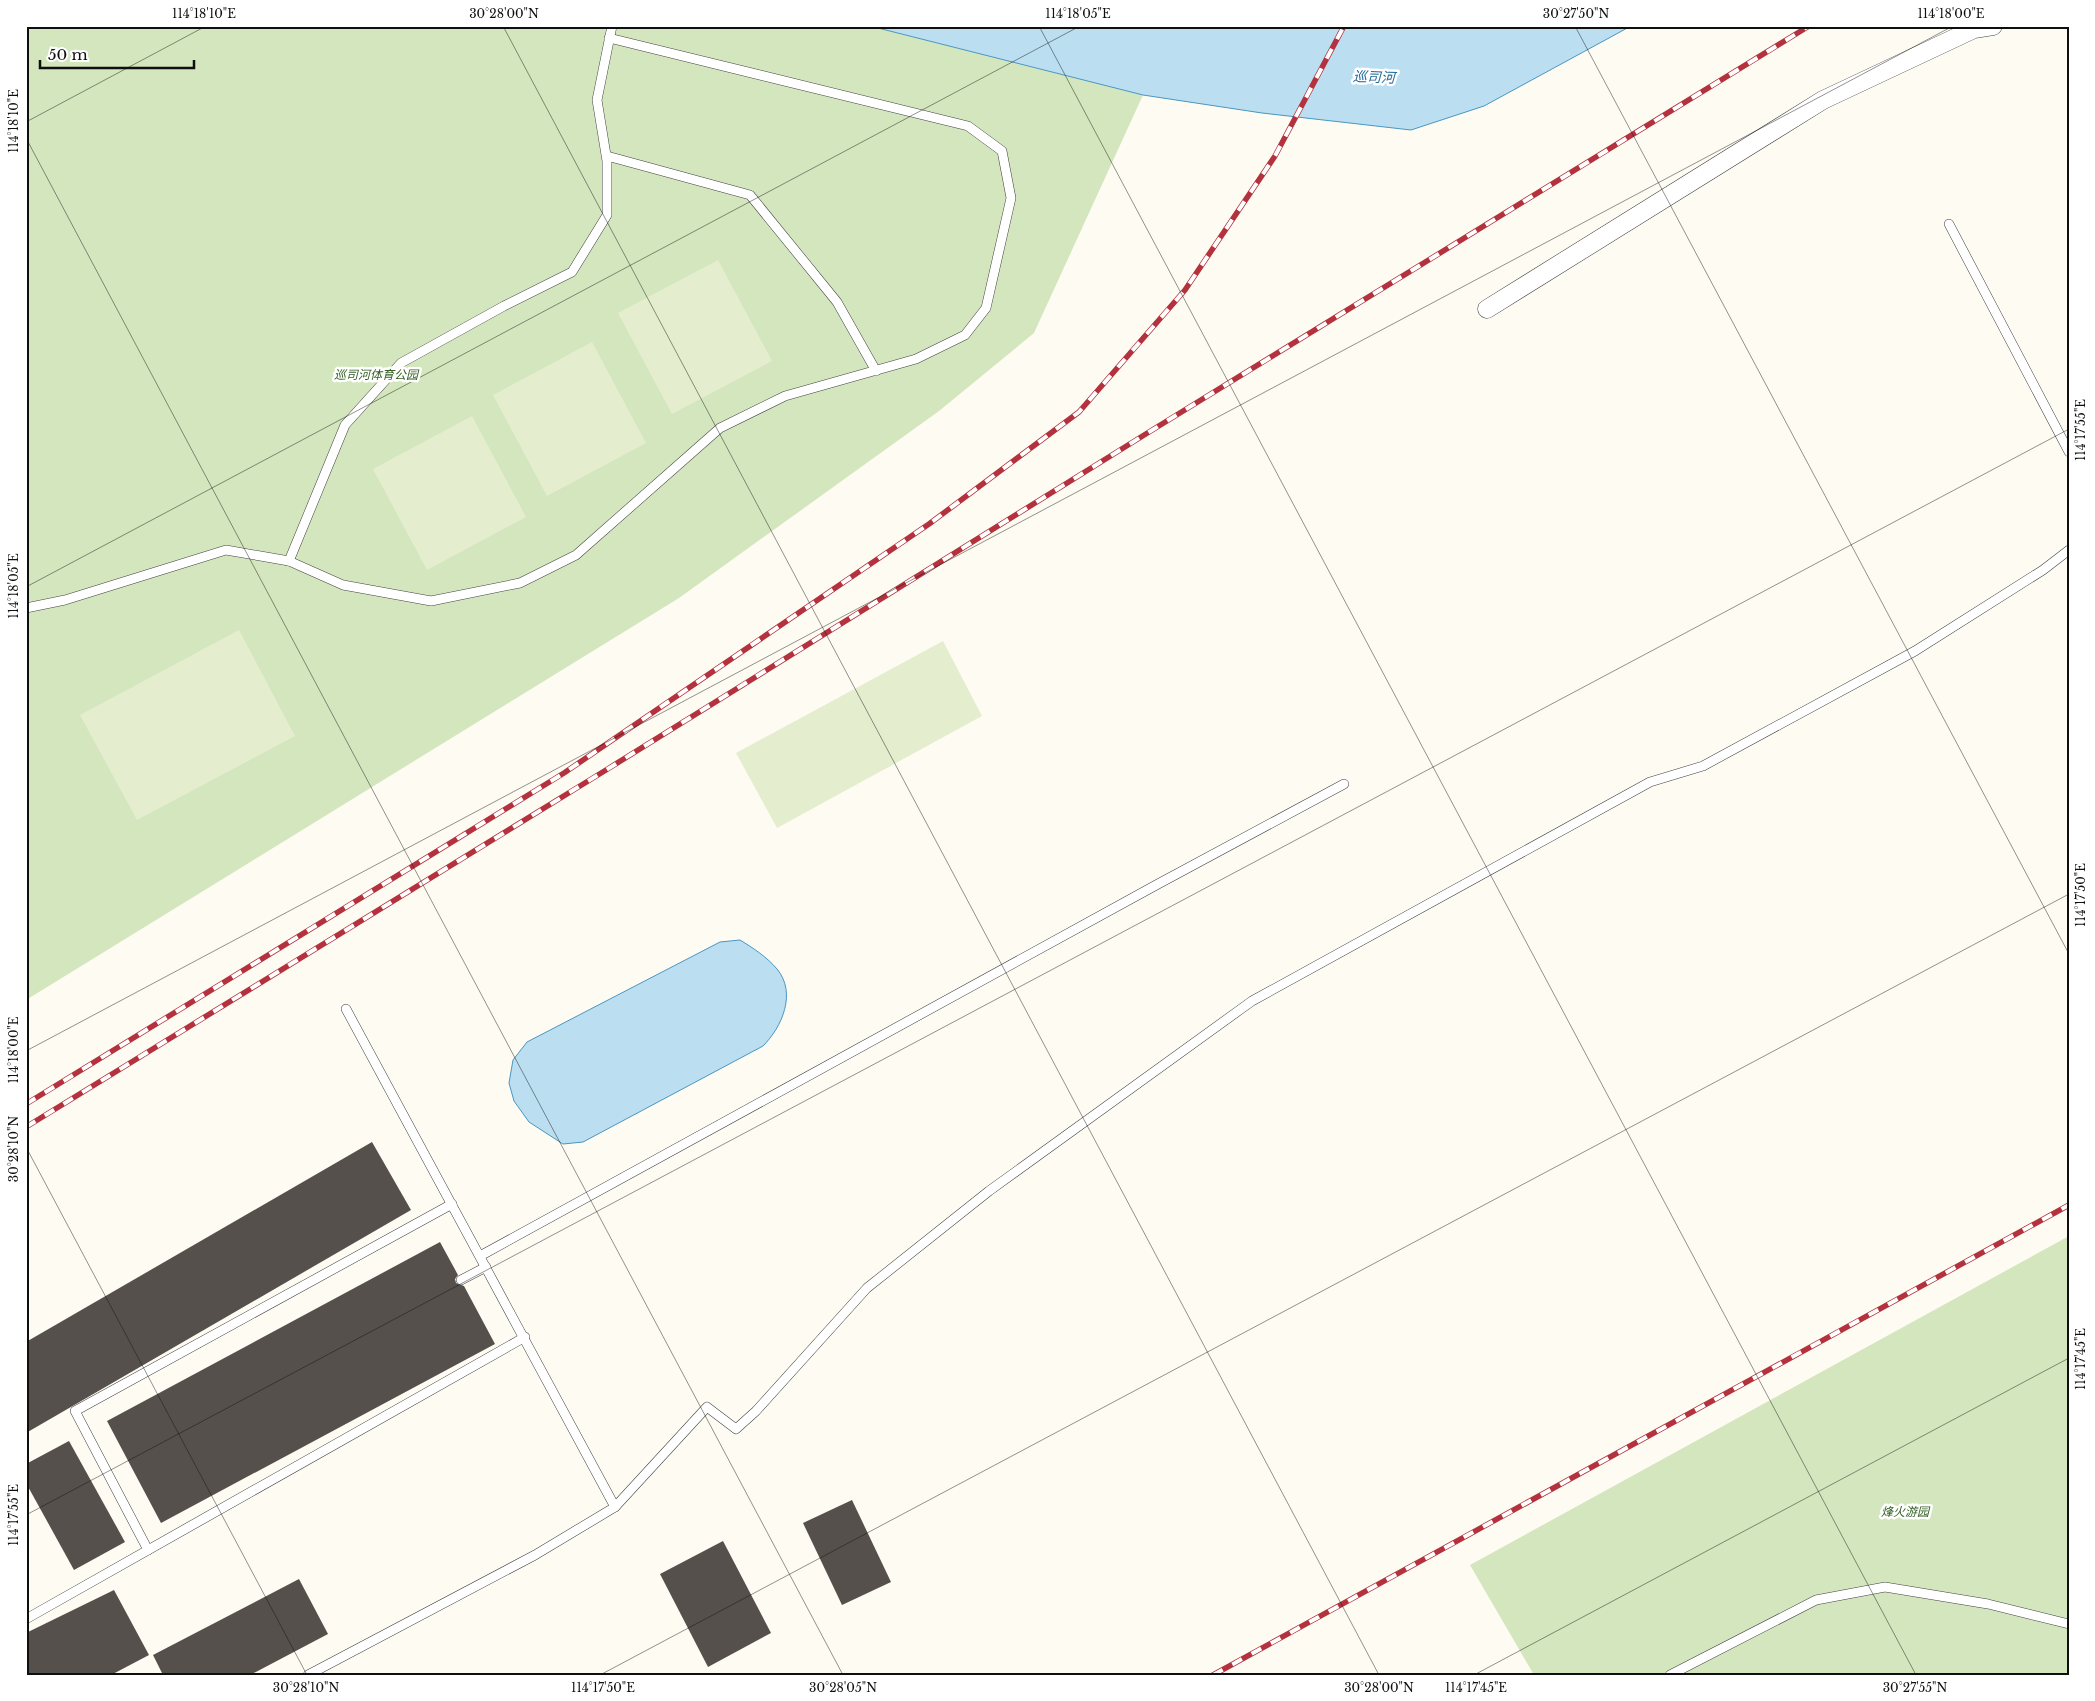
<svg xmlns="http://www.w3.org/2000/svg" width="2095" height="1701" font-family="'Libre Baskerville','Noto Sans SC',serif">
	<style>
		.green { fill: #d4e6be }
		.pitch { fill: #e4eecf }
		.water { fill: #bbdff1; stroke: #4896c2 }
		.building { fill: #56504c }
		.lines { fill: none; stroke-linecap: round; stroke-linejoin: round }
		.lane-casing { stroke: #424242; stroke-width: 10 }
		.street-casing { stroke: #424242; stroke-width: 19 }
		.lane { stroke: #fff; stroke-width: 9 }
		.street { stroke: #fff; stroke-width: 18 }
		.rail-casing { stroke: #b3323e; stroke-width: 5.5 }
		.rail { stroke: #fff; stroke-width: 4; stroke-dasharray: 11; stroke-linecap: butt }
		.ticks { fill: none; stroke: #0f0f0f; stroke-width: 1; stroke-opacity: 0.45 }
		.labels { text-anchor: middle; stroke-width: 5; stroke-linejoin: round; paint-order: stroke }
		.park-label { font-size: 12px; font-style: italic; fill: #346124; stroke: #fff }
		.water-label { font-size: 14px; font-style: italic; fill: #226996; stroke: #fff }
		.neatline { fill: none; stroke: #0f0f0f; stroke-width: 2 }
		.ticks-label { font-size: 12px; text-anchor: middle; fill: #0f0f0f }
	</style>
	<rect width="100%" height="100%" fill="#fefbf2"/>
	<g class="green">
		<path d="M26,26H870L1143,95L1034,333L939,411L679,598L26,1000Z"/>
		<path d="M2069,1236V1675H1534L1470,1565Z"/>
	</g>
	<g class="pitch">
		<path d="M718,260L772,361L672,414L618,313Z"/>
		<path d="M592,342L646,443L547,496L493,395Z"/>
		<path d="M472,416L526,517L427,570L373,469Z"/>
		<path d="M239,630L295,736L137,820L80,715Z"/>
		<path d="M943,641L982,716L777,828L736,753Z"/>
	</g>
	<g class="water">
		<path d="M870,26H1631L1484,106L1411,130L1262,113L1143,95Z"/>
		<path d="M740,940C753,948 767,957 777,969C797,993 782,1027 763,1046L583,1142L563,1144L529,1122L514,1101L509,1083L513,1060L527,1042L720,942Z"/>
	</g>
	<g class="building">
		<path d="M372,1142L411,1210L26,1433V1342Z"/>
		<path d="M440,1242L458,1275L455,1279L456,1283L464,1286L495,1344L161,1523L107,1421Z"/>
		<path d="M69,1441L125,1542L74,1570L26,1483V1464Z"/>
		<path d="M852,1500L891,1582L842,1605L803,1523Z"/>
		<path d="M723,1541L771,1633L708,1667L660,1574Z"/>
		<path d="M299,1579L328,1634L250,1675H163L153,1655Z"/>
		<path d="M114,1590L149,1655L111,1675H26V1633Z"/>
	</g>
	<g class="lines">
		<defs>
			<g id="lane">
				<path d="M607,156L750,195L837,302L876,371"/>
				<path d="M1949,224L2069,452"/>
				<path d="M289,561L345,425L401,363L504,306L572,272L607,215V161L597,100L612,26"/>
				<path d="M26,608L65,600L226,550L289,561L343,585L431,601L520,583L576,555L720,428L785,396L916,359L965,335L986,308L1011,198L1002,151L968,126L609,38"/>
				<path d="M346,1009L615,1507"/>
				<path d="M480,1256L1158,884L1344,784"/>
				<path d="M461,1280L486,1267"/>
				<path d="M148,1550L75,1411L452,1204"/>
				<path d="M26,1619L525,1337"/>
				<path d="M308,1675L535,1555L615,1507L707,1407L736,1429L756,1411L867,1288L989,1191L1252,1001L1650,782L1703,766L1915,651L2043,570L2069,550"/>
				<path d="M1670,1675L1816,1600L1885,1587L1988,1604L2069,1624"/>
			</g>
			<path id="street" d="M1487,309L1823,100L1974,29L1993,26"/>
		</defs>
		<use href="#lane" class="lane-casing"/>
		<use href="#street" class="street-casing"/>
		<use href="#lane" class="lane"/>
		<use href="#street" class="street"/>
		<defs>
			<g id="rail">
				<path d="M26,1104L564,773L929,524L1079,412L1185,290L1275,156L1344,26"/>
				<path d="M26,1127L606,770L1149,432L1809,26"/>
				<path d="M1213,1675L2069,1205"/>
			</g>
		</defs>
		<use href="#rail" class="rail-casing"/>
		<use href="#rail" class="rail"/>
	</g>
	<path class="ticks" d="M503,26L1379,1675M1039,26L1916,1675M1575,26L2069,954M26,122L206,26M26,138L843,1675M26,587L1080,26M26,1051L1953,26M26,1147L307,1675M26,1515L2069,429M600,1675L2069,894M1474,1675L2069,1358"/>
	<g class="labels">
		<g class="park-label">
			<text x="376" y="379">巡司河体育公园</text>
			<text x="1905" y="1516">烽火游园</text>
		</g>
		<g class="water-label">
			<text transform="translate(1374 77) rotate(2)" y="5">巡司河</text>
		</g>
	</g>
	<rect width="2095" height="1701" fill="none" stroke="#ffffff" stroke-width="55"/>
	<path d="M40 60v8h154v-8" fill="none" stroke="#0f0f0f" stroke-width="2.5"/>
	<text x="48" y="60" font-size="15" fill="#0f0f0f" stroke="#ffffff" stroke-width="4" paint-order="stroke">50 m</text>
	<rect x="28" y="28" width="2040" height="1646" class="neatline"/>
	<g class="ticks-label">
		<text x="204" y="18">114°18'10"E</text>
		<text x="504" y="18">30°28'00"N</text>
		<text x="1078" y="18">114°18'05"E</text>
		<text x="1576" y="18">30°27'50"N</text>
		<text x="1951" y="18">114°18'00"E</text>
		<text transform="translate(14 121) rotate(-90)" y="4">114°18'10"E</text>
		<text transform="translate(2081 430) rotate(-90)" y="4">114°17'55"E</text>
		<text transform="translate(14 586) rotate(-90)" y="4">114°18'05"E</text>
		<text transform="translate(2081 895) rotate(-90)" y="4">114°17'50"E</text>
		<text transform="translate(14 1050) rotate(-90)" y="4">114°18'00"E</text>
		<text transform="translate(14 1149) rotate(-90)" y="4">30°28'10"N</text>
		<text transform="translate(2081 1359) rotate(-90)" y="4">114°17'45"E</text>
		<text transform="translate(14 1515) rotate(-90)" y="4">114°17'55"E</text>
		<text x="306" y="1692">30°28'10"N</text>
		<text x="603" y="1692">114°17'50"E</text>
		<text x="843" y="1692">30°28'05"N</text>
		<text x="1379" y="1692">30°28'00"N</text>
		<text x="1476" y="1692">114°17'45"E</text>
		<text x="1915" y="1692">30°27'55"N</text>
	</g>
</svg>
